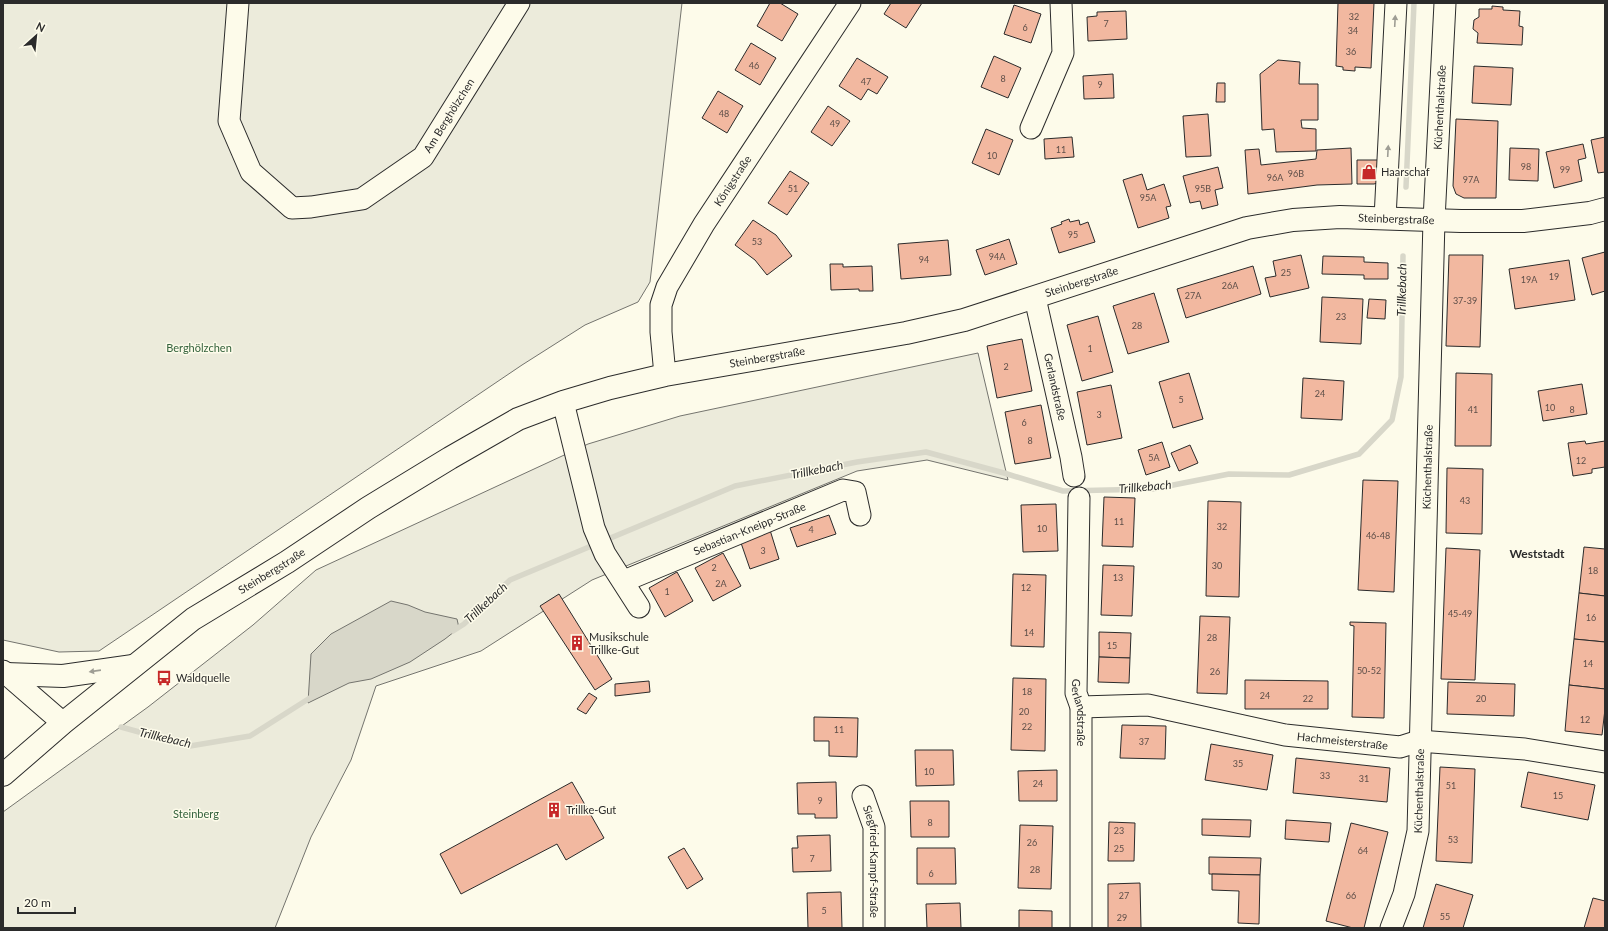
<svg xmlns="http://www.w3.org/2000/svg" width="1608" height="931" font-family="Lato,sans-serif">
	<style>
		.green { fill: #ecebdb; stroke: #74746e }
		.water { fill: #d8d7c9; stroke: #74746e }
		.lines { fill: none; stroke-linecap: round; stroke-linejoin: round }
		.stream { stroke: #d8d7c9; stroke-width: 5.5 }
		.building { fill: #f2b8a0; stroke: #2b2b2b }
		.minor-casing { stroke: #2b2b2b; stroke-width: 23 }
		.major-casing { stroke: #2b2b2b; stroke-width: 24 }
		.minor { stroke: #fdfbea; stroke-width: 21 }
		.major { stroke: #fdfbea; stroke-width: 22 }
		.oneway { fill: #9e9d94 }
		.labels { text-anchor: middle; stroke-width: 3; stroke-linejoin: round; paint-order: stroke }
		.number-label { font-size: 9px; fill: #5d4e48 }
		.street-label { font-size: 11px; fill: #2b2b2b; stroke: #fdfbea }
		.poi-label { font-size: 11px; fill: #2b2b2b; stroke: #fdfbea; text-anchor: start }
		.park-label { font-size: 11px; fill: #34623c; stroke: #fdfbea }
		.water-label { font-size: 12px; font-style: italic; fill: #2b2b2b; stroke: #fdfbea }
		.neighbourhood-label { font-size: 12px; font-weight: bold; fill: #2b2b2b; stroke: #fdfbea }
	</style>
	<rect width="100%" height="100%" fill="#fdfbea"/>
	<g class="green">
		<path d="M3,3H682L650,282L638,302L585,325L522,365L99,651L59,652L3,640Z"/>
		<path d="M978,353L1008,480L927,460L857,471L592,580L481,651L376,686L351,760L311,837L275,928H3V812L148,707L253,625L316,570L588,444L680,416Z"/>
	</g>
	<path class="water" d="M391,601L408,605L425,612L457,619L459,628L445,639L410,662L371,679L349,683L308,703L311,654L331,634Z"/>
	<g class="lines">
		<g class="stream">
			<path d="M1406,187L1414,3"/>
			<path d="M453,631L464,624L510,580L735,486L857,462L926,452L1004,473L1063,491L1153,489L1229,474L1289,475L1359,454L1392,420L1401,377L1403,256"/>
			<path d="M121,727L190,746L250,736L313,696"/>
		</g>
	</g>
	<g class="building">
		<path d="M770,3H780L798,14L782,41L757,26Z"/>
		<path d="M891,3H922L906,28L884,14Z"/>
		<path d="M1338,3H1374L1371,68L1355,67V71L1343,70V67L1336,66Z"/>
		<path d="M1014,5L1041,14L1031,43L1004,34Z"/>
		<path d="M1492,6L1503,7V10L1520,11L1519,26L1523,27L1522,45L1477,43L1478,33L1473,29L1474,20L1479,17V9H1492Z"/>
		<path d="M1126,11L1127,39L1088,41L1087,17L1097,16V12Z"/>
		<path d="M751,43L776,58L760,85L735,70Z"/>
		<path d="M994,56L1021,68L1008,98L981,87Z"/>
		<path d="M857,58L888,77L877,94L868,89L861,100L839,86Z"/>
		<path d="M1278,60L1300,62L1299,84H1318V120H1301L1302,128L1316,129V151L1276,152L1274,129L1262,130L1260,74Z"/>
		<path d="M1474,66L1513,68L1511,105L1472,103Z"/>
		<path d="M1113,74L1114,98L1084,99L1083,76Z"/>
		<path d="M1217,83H1225V102H1216Z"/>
		<path d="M718,91L743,106L727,133L702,118Z"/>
		<path d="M828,106L850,121L832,146L811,132Z"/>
		<path d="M1208,114L1211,156L1186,157L1183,116Z"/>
		<path d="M1456,119L1498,121L1496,198H1464L1456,194L1453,186Z"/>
		<path d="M986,129L1013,140L999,175L972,163Z"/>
		<path d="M1072,137L1074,157L1045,159L1044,139Z"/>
		<path d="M1605,137V172L1598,173L1591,140Z"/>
		<path d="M1583,144L1586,158L1578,160L1582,181L1554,188L1546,152Z"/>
		<path d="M1351,148L1352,184L1317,185L1248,194L1245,150L1259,149L1261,165L1316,159L1317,150Z"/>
		<path d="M1510,148L1539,149L1538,181L1509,180Z"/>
		<path d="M1357,160H1378L1377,183L1374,184H1357Z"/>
		<path d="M1218,167L1223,188L1215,190L1218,205L1202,209L1200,201L1190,203L1183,176Z"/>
		<path d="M790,171L809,183L787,215L768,203Z"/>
		<path d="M1142,174L1147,190L1164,184L1171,206L1166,207L1169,218L1138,228L1123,180Z"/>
		<path d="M1069,219L1070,222L1079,220L1080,225L1088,222L1095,242L1059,253L1051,228L1062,224L1061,222Z"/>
		<path d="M753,220L776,235L792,256L767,275L755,260L735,245Z"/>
		<path d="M1009,239L1017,264L985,275L976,250Z"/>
		<path d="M948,240L951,275L901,279L898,244Z"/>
		<path d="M1605,252V291L1592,295L1582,258Z"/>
		<path d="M1301,255L1309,288L1270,297L1265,278L1276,276L1273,261Z"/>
		<path d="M1449,255H1483L1480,347L1446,346Z"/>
		<path d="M1323,256L1364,257V262L1388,263V279H1364V275L1322,274Z"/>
		<path d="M1569,260L1575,300L1515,309L1509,269Z"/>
		<path d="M830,264H843V267L872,266L873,291H859V289L831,290Z"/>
		<path d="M1253,266L1261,294L1186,318L1177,289Z"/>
		<path d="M1154,293L1169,342L1128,354L1113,306Z"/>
		<path d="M1322,297L1363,299L1361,344L1320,342Z"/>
		<path d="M1369,299L1386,300L1385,319L1367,318Z"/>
		<path d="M1098,316L1113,372L1082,381L1067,325Z"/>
		<path d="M1022,339L1032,391L997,398L987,346Z"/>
		<path d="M1189,373L1203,419L1173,428L1159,382Z"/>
		<path d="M1456,373L1492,374L1491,446H1455Z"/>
		<path d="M1303,378L1344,381L1342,420L1301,418Z"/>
		<path d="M1582,384L1587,414L1543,421L1538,391Z"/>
		<path d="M1111,385L1122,438L1087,445L1077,392Z"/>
		<path d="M1041,405L1051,458L1015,464L1005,412Z"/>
		<path d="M1585,441L1586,444L1605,441V467L1592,469V473L1573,476L1568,443Z"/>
		<path d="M1162,442L1170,467L1146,475L1138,450Z"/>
		<path d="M1190,445L1198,463L1179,471L1171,453Z"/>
		<path d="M1447,468L1483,469L1482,534L1446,533Z"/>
		<path d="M1363,480L1398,481L1394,592L1358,590Z"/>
		<path d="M1104,497L1135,498L1133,547L1102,546Z"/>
		<path d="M1208,501L1241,502L1239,597L1206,596Z"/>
		<path d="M1056,504L1058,551L1023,552L1021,505Z"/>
		<path d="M829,515L836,534L797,547L790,528Z"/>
		<path d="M770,530L779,559L750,569L740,540Z"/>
		<path d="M1584,547L1605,549V596L1579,593Z"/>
		<path d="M1446,548L1480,550L1475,680L1441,679Z"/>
		<path d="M723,553L741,586L713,601L695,568Z"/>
		<path d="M1103,565L1134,566L1132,616L1101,615Z"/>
		<path d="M677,572L693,601L665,617L649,588Z"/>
		<path d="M1013,574L1046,575L1044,647L1011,646Z"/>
		<path d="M1579,593L1605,596V642L1574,639Z"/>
		<path d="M559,594L612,679L595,690L540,606Z"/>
		<path d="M1200,616L1230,617L1227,694L1197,693Z"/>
		<path d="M1350,622L1386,623L1384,718L1352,717L1354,626L1350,625Z"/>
		<path d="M1099,632L1131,633L1130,658L1099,657Z"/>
		<path d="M1574,639L1605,642V689L1569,685Z"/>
		<path d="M1099,657L1130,658L1129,683L1098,682Z"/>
		<path d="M1013,678L1046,679L1045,751L1011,750Z"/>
		<path d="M1245,680L1328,681V709H1245Z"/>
		<path d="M649,681L650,692L615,696V684Z"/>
		<path d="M1448,682L1515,684L1514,716L1447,714Z"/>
		<path d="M1569,685L1605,689V709L1602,735L1565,731Z"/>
		<path d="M589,693L597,698L586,714L577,709Z"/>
		<path d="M814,717L858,718L857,757L829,756V741H814Z"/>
		<path d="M1122,725L1166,726L1165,759L1120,758Z"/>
		<path d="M1211,744L1273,755L1267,790L1205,780Z"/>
		<path d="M915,750H953L954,785L916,786Z"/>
		<path d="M1296,758L1390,768L1387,802L1293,793Z"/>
		<path d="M1440,767L1475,769L1472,863L1436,861Z"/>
		<path d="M1057,770V801H1019L1018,771Z"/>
		<path d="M1528,772L1595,785L1588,820L1521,807Z"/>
		<path d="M572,782L604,838L566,860L557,844L461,894L440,854Z"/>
		<path d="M836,782L837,818H815V814H798L797,783Z"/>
		<path d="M910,801H949V837H911Z"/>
		<path d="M1202,819L1251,820L1250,837L1202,835Z"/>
		<path d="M1286,820L1331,823L1329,842L1285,839Z"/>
		<path d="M1109,822L1135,823L1134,861H1108Z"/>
		<path d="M1351,823L1388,832L1364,928H1353L1326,921Z"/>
		<path d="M1020,825L1053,826L1051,889L1018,888Z"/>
		<path d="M830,835L831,871L793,872L792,848H798L797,836Z"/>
		<path d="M684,848L703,879L687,889L668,857Z"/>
		<path d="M917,848H955L956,884H917Z"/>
		<path d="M1209,857L1261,858L1260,875L1209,874Z"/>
		<path d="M1212,874L1260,875L1259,924L1238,923L1239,891L1212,890Z"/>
		<path d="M1140,883L1141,928H1108V884Z"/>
		<path d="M1436,884L1473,895L1463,928H1423Z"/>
		<path d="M841,892L842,928H808L807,893Z"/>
		<path d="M1593,898L1605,901V928H1584Z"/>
		<path d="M960,903L961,928H927L926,904Z"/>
		<path d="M1019,910L1052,911V928H1019Z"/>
	</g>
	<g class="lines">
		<defs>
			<g id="minor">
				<path id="s1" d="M238,3L229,121L251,172L292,208L311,207L362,199L423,157L519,3"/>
				<path d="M1031,128L1063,53L1061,3"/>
				<path d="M1385,218L1396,3"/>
				<path id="s2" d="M1035,298L1071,457L1074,476"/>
				<path id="s3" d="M665,375L661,332V305L667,287L704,224L850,3"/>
				<path d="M563,402L594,528L605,554L639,607"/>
				<path id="s4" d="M1079,498L1076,693L1081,707V928"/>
				<path id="s5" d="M624,581L843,490L855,492L860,515"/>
				<path d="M3,671L63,723"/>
				<path id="s6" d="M1081,707L1148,705L1285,735L1400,747L1419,741L1525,749L1605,762"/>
				<path id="s7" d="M863,796L874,827V928"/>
				<path id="s8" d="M1391,928L1404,894L1418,831L1434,220L1445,3"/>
			</g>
			<g id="major">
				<path d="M6,674L63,676L133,666"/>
				<path id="s9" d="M3,775L63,723L193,619L287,562L368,508L450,458L518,419L563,402L610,388L665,375L906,333L964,320L1247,228L1293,220L1340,217L1461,221H1523L1590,213L1605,209"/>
			</g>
		</defs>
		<use href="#minor" class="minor-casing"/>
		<use href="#major" class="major-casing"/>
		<use href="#minor" class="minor"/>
		<use href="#major" class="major"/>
	</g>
	<defs><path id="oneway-solid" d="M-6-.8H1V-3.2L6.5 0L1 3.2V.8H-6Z"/></defs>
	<g class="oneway">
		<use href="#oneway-solid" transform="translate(1395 21) rotate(-87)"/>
		<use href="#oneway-solid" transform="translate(1388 151) rotate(-87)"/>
		<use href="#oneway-solid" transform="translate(95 671) rotate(172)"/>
	</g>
	<defs>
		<symbol id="shop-bare" viewBox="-9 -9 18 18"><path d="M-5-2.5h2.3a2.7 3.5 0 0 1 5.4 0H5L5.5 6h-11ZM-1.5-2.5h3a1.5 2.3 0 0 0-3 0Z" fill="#c62828" stroke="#fdfbea" stroke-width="2.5" paint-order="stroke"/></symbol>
		<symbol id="building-bare" viewBox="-9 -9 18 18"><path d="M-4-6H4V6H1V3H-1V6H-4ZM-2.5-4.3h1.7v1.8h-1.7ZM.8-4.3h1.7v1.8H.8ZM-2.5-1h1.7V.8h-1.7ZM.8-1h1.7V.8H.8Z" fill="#c62828" stroke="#fdfbea" stroke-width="2.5" paint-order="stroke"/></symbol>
		<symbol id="bus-bare" viewBox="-9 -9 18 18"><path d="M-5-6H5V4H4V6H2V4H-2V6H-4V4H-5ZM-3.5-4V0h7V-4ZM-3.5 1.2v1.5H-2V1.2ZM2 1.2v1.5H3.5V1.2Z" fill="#c62828" stroke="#fdfbea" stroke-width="2.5" paint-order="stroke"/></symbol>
	</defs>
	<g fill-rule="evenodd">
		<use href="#shop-bare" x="1358" y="161" width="22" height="22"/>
		<use href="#building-bare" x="566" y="632" width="22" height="22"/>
		<use href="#bus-bare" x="153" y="667" width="22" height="22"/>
		<use href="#building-bare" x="543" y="799" width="22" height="22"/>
	</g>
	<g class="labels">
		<g class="number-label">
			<text x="1354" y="20">32</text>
			<text x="1106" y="27">7</text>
			<text x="1025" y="31">6</text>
			<text x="1353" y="34">34</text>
			<text x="1351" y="55">36</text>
			<text x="754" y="69">46</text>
			<text x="1003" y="82">8</text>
			<text x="866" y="85">47</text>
			<text x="1100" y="88">9</text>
			<text x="724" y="117">48</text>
			<text x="835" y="127">49</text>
			<text x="1061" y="153">11</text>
			<text x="992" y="159">10</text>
			<text x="1526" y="170">98</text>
			<text x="1565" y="173">99</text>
			<text x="1296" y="177">96B</text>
			<text x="1275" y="181">96A</text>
			<text x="1471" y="183">97A</text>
			<text x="793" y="192">51</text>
			<text x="1203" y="192">95B</text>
			<text x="1148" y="201">95A</text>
			<text x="1073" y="238">95</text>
			<text x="757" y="245">53</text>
			<text x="997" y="260">94A</text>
			<text x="924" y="263">94</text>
			<text x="1286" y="276">25</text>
			<text x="1554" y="280">19</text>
			<text x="1529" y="283">19A</text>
			<text x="1230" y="289">26A</text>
			<text x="1193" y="299">27A</text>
			<text x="1465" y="304">37-39</text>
			<text x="1341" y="320">23</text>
			<text x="1137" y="329">28</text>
			<text x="1090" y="352">1</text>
			<text x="1006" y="370">2</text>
			<text x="1320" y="397">24</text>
			<text x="1181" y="403">5</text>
			<text x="1550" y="411">10</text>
			<text x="1473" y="413">41</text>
			<text x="1572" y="413">8</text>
			<text x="1099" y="418">3</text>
			<text x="1024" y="426">6</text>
			<text x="1030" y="444">8</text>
			<text x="1154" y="461">5A</text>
			<text x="1581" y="464">12</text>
			<text x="1465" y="504">43</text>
			<text x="1119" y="525">11</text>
			<text x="1222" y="530">32</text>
			<text x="1042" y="532">10</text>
			<text x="811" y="533">4</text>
			<text x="1378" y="539">46-48</text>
			<text x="763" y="554">3</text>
			<text x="1217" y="569">30</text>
			<text x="714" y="571">2</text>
			<text x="1593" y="574">18</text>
			<text x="1118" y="581">13</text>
			<text x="721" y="587">2A</text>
			<text x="1026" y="591">12</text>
			<text x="667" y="595">1</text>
			<text x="1460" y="617">45-49</text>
			<text x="1591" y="621">16</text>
			<text x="1029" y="636">14</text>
			<text x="1212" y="641">28</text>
			<text x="1112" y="649">15</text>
			<text x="1588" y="667">14</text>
			<text x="1369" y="674">50-52</text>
			<text x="1215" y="675">26</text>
			<text x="1027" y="695">18</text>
			<text x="1265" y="699">24</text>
			<text x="1308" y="702">22</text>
			<text x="1481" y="702">20</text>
			<text x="1024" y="715">20</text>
			<text x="1585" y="723">12</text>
			<text x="1027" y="730">22</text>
			<text x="839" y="733">11</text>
			<text x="1144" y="745">37</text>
			<text x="1238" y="767">35</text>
			<text x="929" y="775">10</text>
			<text x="1325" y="779">33</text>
			<text x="1364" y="782">31</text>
			<text x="1038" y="787">24</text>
			<text x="1451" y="789">51</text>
			<text x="1558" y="799">15</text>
			<text x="820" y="804">9</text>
			<text x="930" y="826">8</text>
			<text x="1119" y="834">23</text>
			<text x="1453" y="843">53</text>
			<text x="1032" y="846">26</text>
			<text x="1119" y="852">25</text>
			<text x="1363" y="854">64</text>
			<text x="812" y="862">7</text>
			<text x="1035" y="873">28</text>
			<text x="931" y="877">6</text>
			<text x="1124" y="899">27</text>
			<text x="1351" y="899">66</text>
			<text x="824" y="914">5</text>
			<text x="1445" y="920">55</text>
			<text x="1122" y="921">29</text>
		</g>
		<g class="street-label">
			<text dy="4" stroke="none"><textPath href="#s8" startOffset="825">Küchenthalstraße</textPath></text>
			<text dy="4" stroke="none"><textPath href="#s1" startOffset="422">Am Berghölzchen</textPath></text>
			<text dy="4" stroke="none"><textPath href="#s3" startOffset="214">Königstraße</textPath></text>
			<text dy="4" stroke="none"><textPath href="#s9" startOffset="1533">Steinbergstraße</textPath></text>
			<text dy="4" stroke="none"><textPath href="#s9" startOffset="1209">Steinbergstraße</textPath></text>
			<text dy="4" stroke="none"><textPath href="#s9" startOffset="885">Steinbergstraße</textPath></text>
			<text dy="4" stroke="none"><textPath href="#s2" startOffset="91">Gerlandstraße</textPath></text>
			<text dy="4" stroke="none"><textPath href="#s8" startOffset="465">Küchenthalstraße</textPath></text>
			<text dy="4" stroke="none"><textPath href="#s5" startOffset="136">Sebastian-Kneipp-Straße</textPath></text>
			<text dy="4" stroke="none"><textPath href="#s9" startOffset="338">Steinbergstraße</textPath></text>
			<text dy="4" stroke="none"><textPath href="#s4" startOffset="215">Gerlandstraße</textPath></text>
			<text dy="4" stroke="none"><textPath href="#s6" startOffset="265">Hachmeisterstraße</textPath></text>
			<text dy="4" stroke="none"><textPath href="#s8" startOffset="141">Küchenthalstraße</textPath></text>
			<text dy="4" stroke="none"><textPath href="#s7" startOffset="67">Siegfried-Kampf-Straße</textPath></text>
		</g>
		<g class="poi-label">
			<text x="1381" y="176">Haarschaf</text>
			<text x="589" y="641">Musikschule<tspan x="589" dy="13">Trillke-Gut</tspan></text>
			<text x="176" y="682">Waldquelle</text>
			<text x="566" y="814">Trillke-Gut</text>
		</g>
		<g class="park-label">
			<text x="199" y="352">Berghölzchen</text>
			<text x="196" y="818">Steinberg</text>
		</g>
		<g class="water-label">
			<text transform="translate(1402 290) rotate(-89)" y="4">Trillkebach</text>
			<text transform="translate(817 470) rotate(-11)" y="4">Trillkebach</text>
			<text transform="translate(1145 487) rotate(-5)" y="4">Trillkebach</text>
			<text transform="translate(486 603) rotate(-43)" y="4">Trillkebach</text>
			<text transform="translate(165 738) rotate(13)" y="4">Trillkebach</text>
		</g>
		<g class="neighbourhood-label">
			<text x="1537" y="558">Weststadt</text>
		</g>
	</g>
	<rect width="1608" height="931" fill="none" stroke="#2b2b2b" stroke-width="8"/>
	<g transform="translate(36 36) rotate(27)" stroke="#fdfbea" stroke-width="3" paint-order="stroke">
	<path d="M0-3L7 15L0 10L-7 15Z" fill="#2b2b2b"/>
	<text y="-6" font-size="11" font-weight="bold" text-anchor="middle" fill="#2b2b2b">N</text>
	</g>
	<path d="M18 907v6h57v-6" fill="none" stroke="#2b2b2b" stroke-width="2"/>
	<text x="24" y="907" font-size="12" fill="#2b2b2b" stroke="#fdfbea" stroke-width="3" paint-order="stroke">20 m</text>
</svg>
